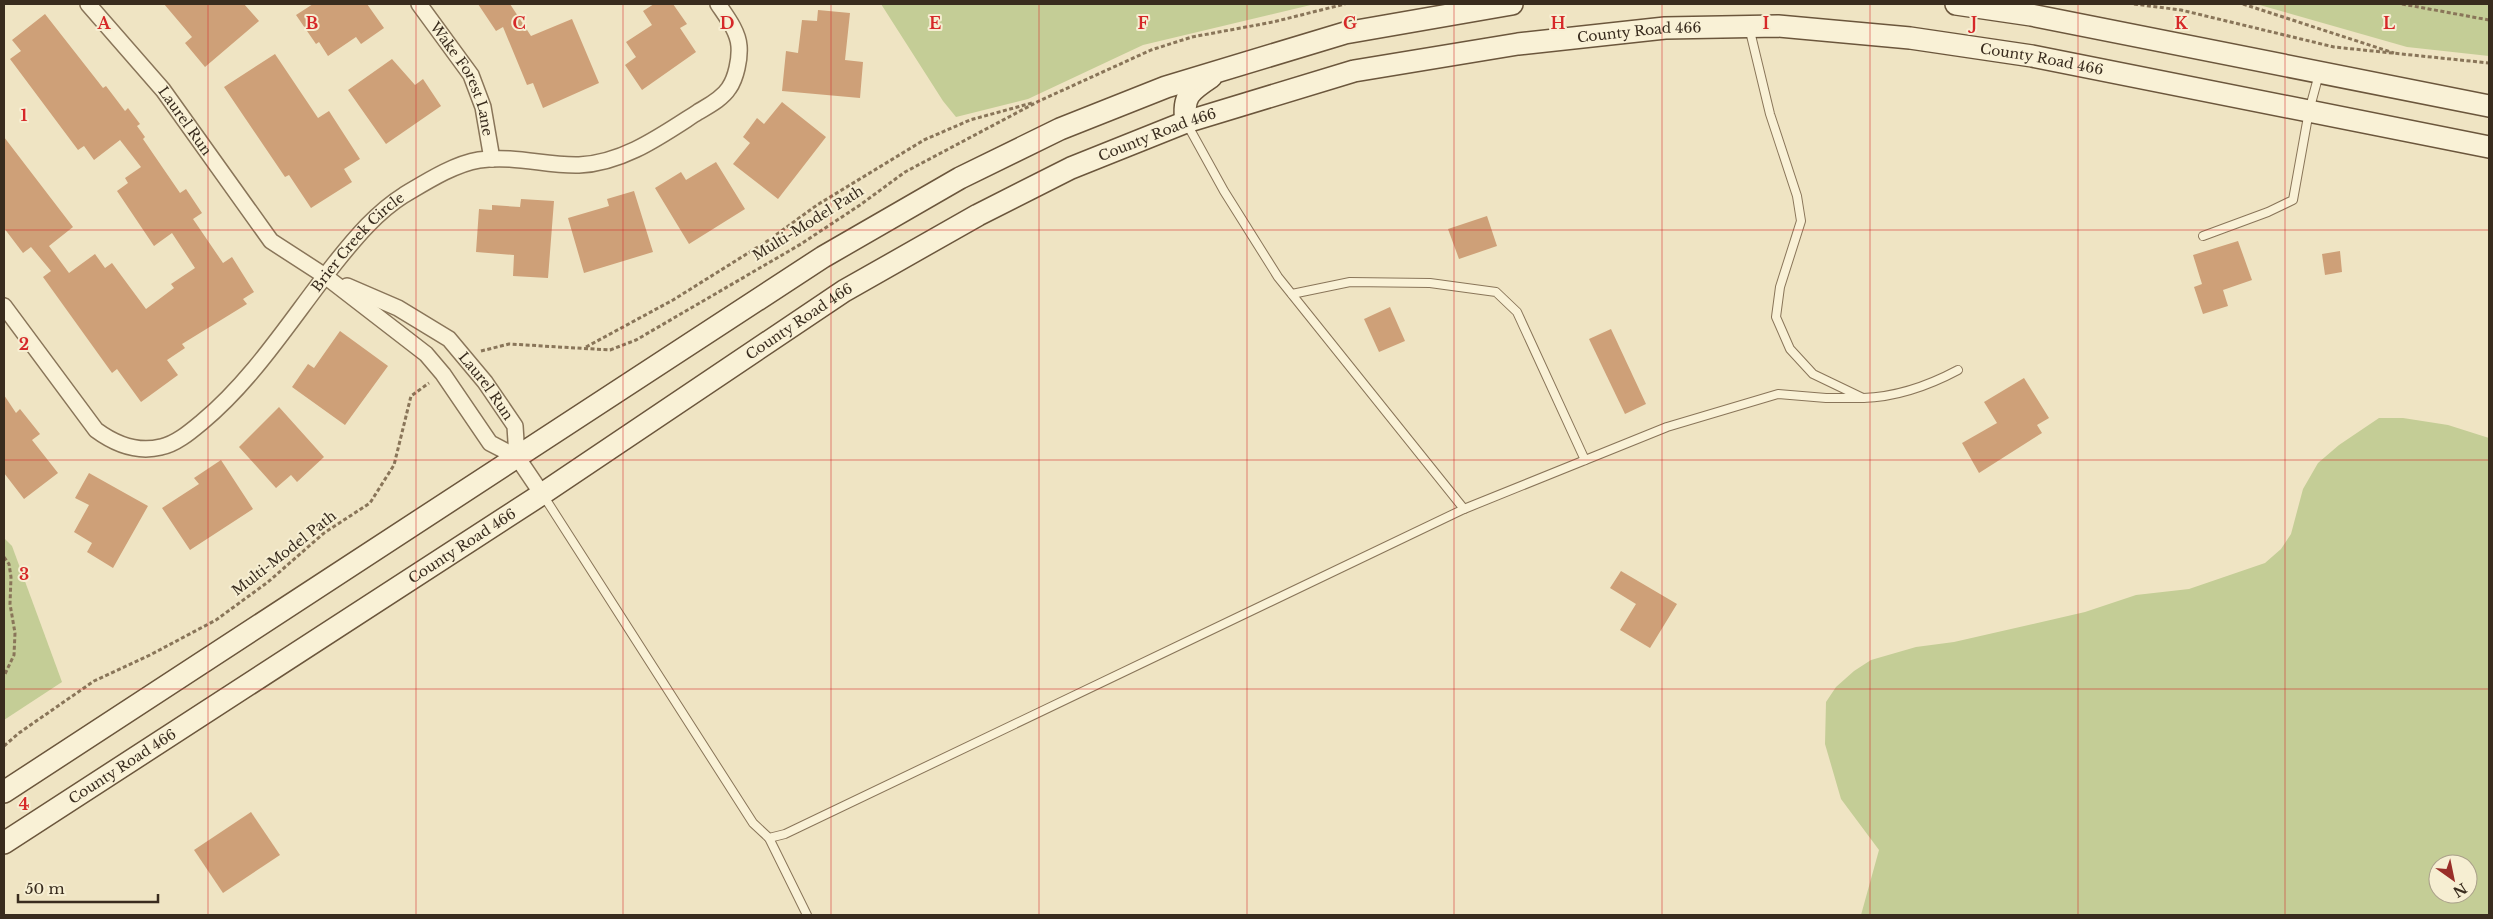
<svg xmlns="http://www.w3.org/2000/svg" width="2493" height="919" font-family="'Libre Baskerville',serif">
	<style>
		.green { fill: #c4cd96; fill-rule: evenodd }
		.building { fill: #cea078 }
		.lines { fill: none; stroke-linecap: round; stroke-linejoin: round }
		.lane-casing { stroke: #897559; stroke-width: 10 }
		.street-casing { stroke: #897559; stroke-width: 18 }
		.secondary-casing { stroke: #6b563c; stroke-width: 24 }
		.path { stroke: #897559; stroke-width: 3; stroke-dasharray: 4 2.5; stroke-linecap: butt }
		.lane { stroke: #f9f1d6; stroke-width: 8 }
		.street { stroke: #f9f1d6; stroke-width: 15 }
		.secondary { stroke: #f9f1d6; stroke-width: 21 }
		.grid { fill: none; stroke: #d62828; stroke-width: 1; stroke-opacity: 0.55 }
		.labels { text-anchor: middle; stroke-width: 4; stroke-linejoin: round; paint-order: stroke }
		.street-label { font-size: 14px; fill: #392c1e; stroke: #f6eed2 }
		.grid-label { font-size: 16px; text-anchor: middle; font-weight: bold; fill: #d62828; stroke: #f6eed2; stroke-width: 4; stroke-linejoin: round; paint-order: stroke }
	</style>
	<rect width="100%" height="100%" fill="#efe4c3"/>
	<g class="green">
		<path d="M881,4H1315L1143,45L1028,99L956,117L943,101Z"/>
		<path d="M2256,4H2489V56L2407,47Z"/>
		<path d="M2379,418H2403L2448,425L2489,438V915H1861L1879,850L1841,799L1825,744L1826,702L1836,687L1854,671L1871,660L1916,647L1954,642L2085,612L2136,595L2189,589L2265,563L2281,549L2291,534L2303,489L2318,463L2339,445ZM2438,864H2468V894H2438Z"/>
		<path d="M4,538L12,546L62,682L4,720Z"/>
	</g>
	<g class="building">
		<path d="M164,4H244L259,21L205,67L185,43L192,37Z"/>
		<path d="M313,4H367L384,28L361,44L356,37L328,56L319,42L316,44L296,15Z"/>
		<path d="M478,4H510L531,36L572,19L599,83L543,108L533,83L527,85L503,27L496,31Z"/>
		<path d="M654,4H673L687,24L680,28L696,52L642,90L625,65L636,57L626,42L652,25L643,11Z"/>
		<path d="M818,10L850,13L845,60L863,62L860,98L782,91L786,51L798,53L802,20L817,21Z"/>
		<path d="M45,14L103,88L106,86L125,111L128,108L140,124L137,126L145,137L143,139L180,193L186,189L202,213L193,219L223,263L232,257L254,292L243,299L247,304L182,344L185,348L167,360L178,375L141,402L117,369L112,373L43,277L51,271L31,247L23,253L4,228V137L73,227L49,246L69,273L95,254L105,268L112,263L146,309L174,288L171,284L195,268L172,233L154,246L117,191L128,183L125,178L141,167L120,140L94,160L84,146L78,150L10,59L21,51L12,40Z"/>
		<path d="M275,54L318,118L329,111L360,159L344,169L352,182L311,208L289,175L285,177L224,87Z"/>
		<path d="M392,59L415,85L423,79L441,106L386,144L348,90Z"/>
		<path d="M782,102L826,137L778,199L733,164L750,143L743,137L757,118L764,124Z"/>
		<path d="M716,162L745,209L689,244L655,188L681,172L686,180Z"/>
		<path d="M634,191L653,252L584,273L568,218L609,206L607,199Z"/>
		<path d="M521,199L554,201L548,278L513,276L514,255L476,252L479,209L492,210V205L520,207Z"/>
		<path d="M1487,216L1497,246L1459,259L1448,229Z"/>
		<path d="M2238,241L2252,280L2223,290L2228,306L2203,314L2194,287L2202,284L2193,255Z"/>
		<path d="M2340,251L2342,272L2325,275L2322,254Z"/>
		<path d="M1390,307L1405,341L1379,352L1364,319Z"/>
		<path d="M1611,329L1646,404L1625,414L1589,339Z"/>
		<path d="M340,331L388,366L345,425L292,387L308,364L314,368Z"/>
		<path d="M2024,378L2049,418L2037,425L2042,433L1979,473L1962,443L1997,423L1984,402Z"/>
		<path d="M4,395L16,413L20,409L40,434L32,440L58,473L24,499L4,473Z"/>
		<path d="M279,407L324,457L297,482L291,475L276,488L239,447Z"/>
		<path d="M221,460L253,509L190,550L162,508L199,484L194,478Z"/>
		<path d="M89,473L148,506L113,568L87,552L92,543L74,532L89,505L75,498Z"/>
		<path d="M1621,571L1677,604L1650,648L1620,630L1636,604L1610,588Z"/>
		<path d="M251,812L280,855L223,893L194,850Z"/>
	</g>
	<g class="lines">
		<defs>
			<g id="lane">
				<path d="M1187,124L1224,191L1278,277L1464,509"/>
				<path d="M2203,236L2268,212L2293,200L2309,111L2319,74"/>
				<path d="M1292,294L1350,282L1430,283L1496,292L1517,312L1585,460"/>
				<path d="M1863,398C1897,397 1928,386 1958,370"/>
				<path d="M543,495L753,823L769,838L785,834L1464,509L1667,427L1778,394L1826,398H1863L1813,374L1790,349L1776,317L1780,287L1801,221L1797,196L1770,114L1749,27"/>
				<path d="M769,838L807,915"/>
			</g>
			<g id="street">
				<path id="s1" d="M88,4L163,90L271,241L325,276L426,354L443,374L490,443L517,457L542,494"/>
				<path id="s2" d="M419,4L471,75L483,107L492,159"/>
				<path id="s3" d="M347,286L398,308L449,339L485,382L515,426L517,457"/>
				<path id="s4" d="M4,306L96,430C115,444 137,453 161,447C176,444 190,432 202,422C255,378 293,316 336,262C356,237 377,212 404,195C426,182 454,164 479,160C517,155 545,166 579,165C624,163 662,135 698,112C708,106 722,99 729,88C736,78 740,59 739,46C738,31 726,16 718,4"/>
			</g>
			<g id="secondary">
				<path d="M1956,4L2031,15L2489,106"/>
				<path d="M1186,122C1182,96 1190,91 1211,77"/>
				<path d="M4,792L823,257L960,178L1060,129L1166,87L1345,33L1512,4"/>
				<path id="s5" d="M4,843L542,494L844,291L978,215L1071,168L1186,122L1354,71L1518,44L1665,28L1778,26L1910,38L2032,56L2489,147"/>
			</g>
		</defs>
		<use href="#lane" class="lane-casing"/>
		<use href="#street" class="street-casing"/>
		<use href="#secondary" class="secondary-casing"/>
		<g class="path">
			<path d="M2134,4L2181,10L2334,47L2489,63"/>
			<path d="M2243,4L2394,53"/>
			<path d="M2402,4L2489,20"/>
			<path d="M586,347L673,300L769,240L817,205L924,140L970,120L1032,103"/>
			<path d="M481,351L509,344L610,350L636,340L801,244L860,205L905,172L1039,101L1151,50L1192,37L1273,22L1345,4"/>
			<path d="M4,557L9,564L11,577L10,604L15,633L14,655L4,676"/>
			<path d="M4,746L19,733L94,681L150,655L216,620L268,582L324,533L370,503L394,465L411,396L429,383"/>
		</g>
		<use href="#lane" class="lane"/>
		<use href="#street" class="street"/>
		<use href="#secondary" class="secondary"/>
	</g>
	<path class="grid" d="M208,4V915M416,4V915M623,4V915M831,4V915M1039,4V915M1247,4V915M1454,4V915M1662,4V915M1870,4V915M2078,4V915M2285,4V915M4,230H2489M4,460H2489M4,689H2489"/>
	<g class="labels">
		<g class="street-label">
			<text dy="5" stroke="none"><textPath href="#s5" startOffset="1851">County Road 466</textPath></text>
			<text dy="5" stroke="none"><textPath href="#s5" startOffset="2256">County Road 466</textPath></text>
			<text dy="5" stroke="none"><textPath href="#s2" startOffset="88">Wake Forest Lane</textPath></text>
			<text dy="5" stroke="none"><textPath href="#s1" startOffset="152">Laurel Run</textPath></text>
			<text dy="5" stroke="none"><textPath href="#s5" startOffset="1356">County Road 466</textPath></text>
			<text transform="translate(808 223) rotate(-32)" y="5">Multi-Model Path</text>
			<text dy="5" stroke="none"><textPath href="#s4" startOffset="511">Brier Creek Circle</textPath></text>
			<text dy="5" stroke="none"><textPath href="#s5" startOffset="951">County Road 466</textPath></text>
			<text dy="5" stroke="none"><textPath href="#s3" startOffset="175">Laurel Run</textPath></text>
			<text dy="5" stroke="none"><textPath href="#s5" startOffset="546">County Road 466</textPath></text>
			<text transform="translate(284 553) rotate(-38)" y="5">Multi-Model Path</text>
			<text dy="5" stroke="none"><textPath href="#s5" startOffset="141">County Road 466</textPath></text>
		</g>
	</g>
	<g class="grid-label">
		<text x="104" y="29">A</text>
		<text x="312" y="29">B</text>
		<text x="519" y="29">C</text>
		<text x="727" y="29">D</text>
		<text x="935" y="29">E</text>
		<text x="1143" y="29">F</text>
		<text x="1350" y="29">G</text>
		<text x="1558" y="29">H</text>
		<text x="1766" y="29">I</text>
		<text x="1974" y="29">J</text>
		<text x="2181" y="29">K</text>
		<text x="2389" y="29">L</text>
		<text x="24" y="121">1</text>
		<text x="24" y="350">2</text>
		<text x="24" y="580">3</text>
		<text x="24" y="810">4</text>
	</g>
	<rect width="2493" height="919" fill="none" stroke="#392c1e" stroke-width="10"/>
	<g transform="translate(2453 879) rotate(147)"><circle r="24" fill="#f6eed2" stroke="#aaa08a"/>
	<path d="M0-4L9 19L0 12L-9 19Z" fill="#992e28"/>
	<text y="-8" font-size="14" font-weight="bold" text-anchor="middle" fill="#392c1e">N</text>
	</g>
	<path d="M18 894v8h140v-8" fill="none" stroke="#392c1e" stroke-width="2.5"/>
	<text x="25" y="894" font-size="15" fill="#392c1e" stroke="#f6eed2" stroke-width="4" paint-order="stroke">50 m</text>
</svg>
